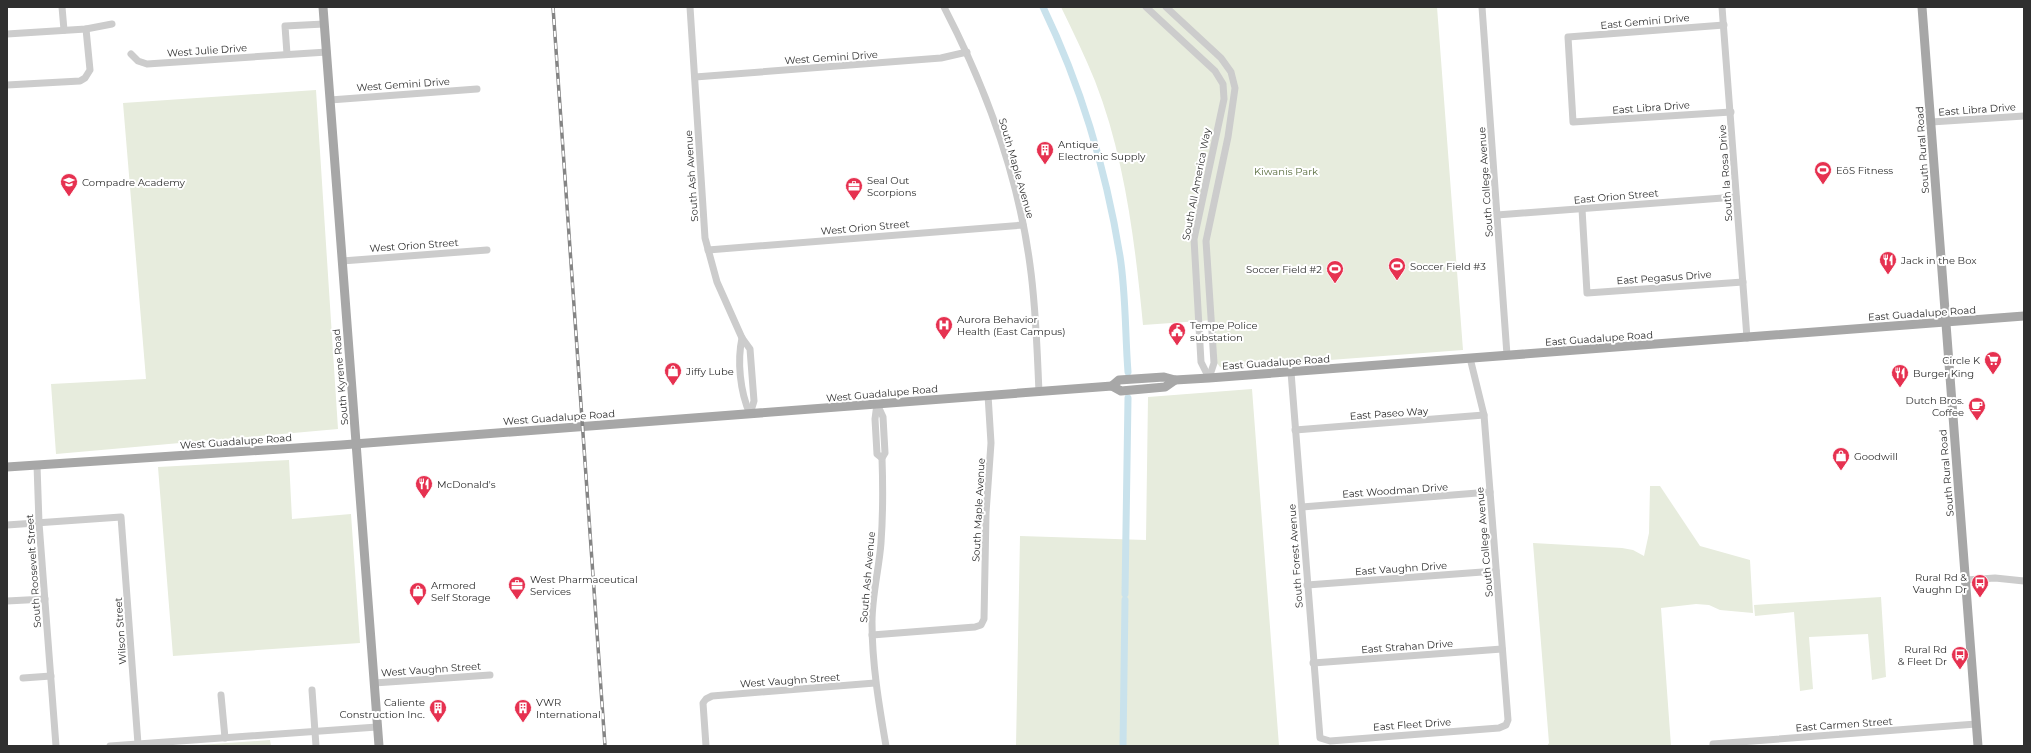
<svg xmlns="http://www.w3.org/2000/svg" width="2031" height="753" font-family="Montserrat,sans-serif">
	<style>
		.green { fill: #e7ecdd }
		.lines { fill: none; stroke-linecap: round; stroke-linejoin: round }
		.canal { stroke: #c9e2ec; stroke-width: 7 }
		.minor { stroke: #ccc; stroke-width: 7 }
		.major { stroke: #a7a7a7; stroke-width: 9 }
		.rail-casing { stroke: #848484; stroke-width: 3.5 }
		.rail { stroke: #fff; stroke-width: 2; stroke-dasharray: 6; stroke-linecap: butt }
		.labels { text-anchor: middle; stroke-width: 4; stroke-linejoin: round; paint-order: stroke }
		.street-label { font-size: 10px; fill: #2f2f2f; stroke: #fff }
		.poi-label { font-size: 10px; fill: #2f2f2f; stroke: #fff; text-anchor: start }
		.park-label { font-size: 10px; fill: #576b3c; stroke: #fff }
	</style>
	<rect width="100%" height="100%" fill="#fff"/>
	<g class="green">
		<path d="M1061,7H1437L1463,350L1223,368L1220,367L1217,363L1214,320L1143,325C1135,243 1125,158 1095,81C1085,56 1073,32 1061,7Z"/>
		<path d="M316,90L338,429L56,454L51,384L146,379L123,103Z"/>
		<path d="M1252,389L1279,746H1016L1020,536L1146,540L1148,397Z"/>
		<path d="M289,460L292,519L351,514L360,643L173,656L158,467Z"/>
		<path d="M1650,486H1660L1700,546L1750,560L1753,613L1720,610L1709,605L1696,604L1661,608L1671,746H1547L1549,743L1533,543L1622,548L1633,550L1644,556L1649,533Z"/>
		<path d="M1881,597L1886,677L1872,680L1868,634L1809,637L1813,689L1800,691L1794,612L1755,616L1754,605Z"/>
		<path d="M270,740L271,746H185Z"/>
	</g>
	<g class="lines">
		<g class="canal">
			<path d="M1043,7C1081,86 1106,170 1120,256C1126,294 1125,334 1128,372"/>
			<path d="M1125,594L1128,398"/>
			<path d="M1123,746L1125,600"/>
		</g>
		<g class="minor">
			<path d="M62,7L64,30"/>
			<path d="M690,7L705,238L717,282L742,338L750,349L754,401L750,414"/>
			<path d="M944,7C986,88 1018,174 1030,265C1036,307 1037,349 1039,392"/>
			<path d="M1146,7L1215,71L1223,84L1224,99L1194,239L1201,362L1209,378"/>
			<path d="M1166,7L1221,58L1231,72L1235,88L1228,137L1206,241L1214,363L1209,378"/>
			<path d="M1482,7L1507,355"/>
			<path d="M1722,7L1747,338"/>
			<path d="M1724,25L1568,37L1573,122L1731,112"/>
			<path d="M7,34L86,29L112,24"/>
			<path d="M131,54L138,61L147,64L327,52"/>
			<path d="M287,54L285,26L324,24"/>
			<path d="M695,77L941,58L967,52"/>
			<path d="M7,85L80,81L85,78L90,70L86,29"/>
			<path d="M330,100L477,89"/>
			<path d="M1931,122L2024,116"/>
			<path d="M1582,209L1587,293L1743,282"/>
			<path d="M1497,215L1736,197"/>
			<path d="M708,250L1023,225"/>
			<path d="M342,261L487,250"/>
			<path d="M742,338C737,361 740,392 750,414"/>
			<path d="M1291,372L1320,738L1330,741L1499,728L1506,725L1508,720L1484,415L1470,358"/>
			<path d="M877,404L883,417L885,453L882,458C883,486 883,515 881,543C879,569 872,595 872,622C872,664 879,705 886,746"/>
			<path d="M877,404L875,419L877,454L882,458"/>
			<path d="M1295,430L1484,415"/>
			<path d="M37,465L39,523L56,746"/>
			<path d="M1302,507L1490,492"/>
			<path d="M7,525L121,517L138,744"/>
			<path d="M1966,580L1995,578L2024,581"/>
			<path d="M1307,585L1496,571"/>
			<path d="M7,601L45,599"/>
			<path d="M872,635L975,627L981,625L984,619L986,513L991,443L988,395"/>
			<path d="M1313,663L1502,649"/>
			<path d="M23,678L51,676"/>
			<path d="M374,683L490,675"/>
			<path d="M312,690L316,746"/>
			<path d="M221,695L225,738"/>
			<path d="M110,746L377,727"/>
			<path d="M706,746L703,703L706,699L712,696L875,683"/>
			<path d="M1713,746V744L1976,724"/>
		</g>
		<g class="major">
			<path d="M323,7L379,746"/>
			<path d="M1922,7L1978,746"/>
			<path d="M1112,386L1119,380L1164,377L1175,380L1209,378L2024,316"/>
			<path d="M7,467L341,445L1112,386L1121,391L1165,387L1175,380"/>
		</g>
		<defs>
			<path id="rail" d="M553,7L605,746"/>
		</defs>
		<use href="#rail" class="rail-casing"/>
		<use href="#rail" class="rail"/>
	</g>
	<defs>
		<symbol id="building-pin" viewBox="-11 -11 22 30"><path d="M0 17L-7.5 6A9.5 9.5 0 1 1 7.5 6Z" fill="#e63150" stroke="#fff"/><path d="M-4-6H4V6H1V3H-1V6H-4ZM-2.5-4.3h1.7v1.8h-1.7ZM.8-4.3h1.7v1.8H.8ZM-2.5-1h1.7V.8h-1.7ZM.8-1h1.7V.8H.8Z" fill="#fff"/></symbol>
		<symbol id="stadium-pin" viewBox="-11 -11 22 30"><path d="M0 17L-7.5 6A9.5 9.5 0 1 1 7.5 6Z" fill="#e63150" stroke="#fff"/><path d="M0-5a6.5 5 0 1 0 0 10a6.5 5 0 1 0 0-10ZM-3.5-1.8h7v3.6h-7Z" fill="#fff"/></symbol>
		<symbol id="school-pin" viewBox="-11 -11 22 30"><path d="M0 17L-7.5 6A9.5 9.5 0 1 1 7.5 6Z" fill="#e63150" stroke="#fff"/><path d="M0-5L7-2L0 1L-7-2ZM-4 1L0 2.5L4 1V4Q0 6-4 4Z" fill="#fff"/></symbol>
		<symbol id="office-pin" viewBox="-11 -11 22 30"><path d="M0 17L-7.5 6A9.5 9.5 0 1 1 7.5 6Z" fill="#e63150" stroke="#fff"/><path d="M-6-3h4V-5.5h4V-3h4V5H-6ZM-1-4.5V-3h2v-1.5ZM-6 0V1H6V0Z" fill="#fff"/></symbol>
		<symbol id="restaurant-pin" viewBox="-11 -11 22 30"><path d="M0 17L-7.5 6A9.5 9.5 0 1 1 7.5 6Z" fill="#e63150" stroke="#fff"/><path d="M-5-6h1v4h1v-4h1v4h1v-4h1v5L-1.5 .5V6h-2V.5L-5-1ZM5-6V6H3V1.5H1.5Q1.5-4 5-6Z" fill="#fff"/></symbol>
		<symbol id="hospital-pin" viewBox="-11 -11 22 30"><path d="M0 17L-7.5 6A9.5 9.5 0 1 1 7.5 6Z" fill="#e63150" stroke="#fff"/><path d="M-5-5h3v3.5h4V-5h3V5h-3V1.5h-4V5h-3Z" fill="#fff"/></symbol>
		<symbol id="civic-pin" viewBox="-11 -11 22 30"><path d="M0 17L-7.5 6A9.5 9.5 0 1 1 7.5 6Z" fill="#e63150" stroke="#fff"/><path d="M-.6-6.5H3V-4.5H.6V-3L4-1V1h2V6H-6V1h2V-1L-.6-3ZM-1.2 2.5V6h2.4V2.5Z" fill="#fff"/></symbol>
		<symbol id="supermarket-pin" viewBox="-11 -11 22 30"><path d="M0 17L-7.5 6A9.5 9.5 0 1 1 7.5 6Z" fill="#e63150" stroke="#fff"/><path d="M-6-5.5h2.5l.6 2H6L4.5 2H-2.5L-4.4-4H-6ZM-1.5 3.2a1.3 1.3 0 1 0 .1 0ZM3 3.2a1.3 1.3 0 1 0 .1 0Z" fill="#fff"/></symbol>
		<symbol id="shop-pin" viewBox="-11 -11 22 30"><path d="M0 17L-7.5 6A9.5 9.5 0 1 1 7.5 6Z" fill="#e63150" stroke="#fff"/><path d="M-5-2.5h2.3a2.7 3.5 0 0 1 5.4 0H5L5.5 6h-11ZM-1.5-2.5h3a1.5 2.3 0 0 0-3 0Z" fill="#fff"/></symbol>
		<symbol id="cafe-pin" viewBox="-11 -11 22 30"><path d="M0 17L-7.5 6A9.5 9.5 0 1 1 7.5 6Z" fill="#e63150" stroke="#fff"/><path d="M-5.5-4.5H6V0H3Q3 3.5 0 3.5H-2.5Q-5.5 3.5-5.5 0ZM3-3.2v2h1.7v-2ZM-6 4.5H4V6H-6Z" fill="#fff"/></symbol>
		<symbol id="bus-pin" viewBox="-11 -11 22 30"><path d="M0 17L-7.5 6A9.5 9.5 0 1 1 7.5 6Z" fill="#e63150" stroke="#fff"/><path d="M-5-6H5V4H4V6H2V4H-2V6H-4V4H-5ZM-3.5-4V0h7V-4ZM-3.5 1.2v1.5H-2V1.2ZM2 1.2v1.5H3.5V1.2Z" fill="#fff"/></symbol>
	</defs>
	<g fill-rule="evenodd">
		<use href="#building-pin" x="1035" y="140" width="20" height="27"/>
		<use href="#stadium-pin" x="1813" y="160" width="20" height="27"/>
		<use href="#school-pin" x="59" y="172" width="20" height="27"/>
		<use href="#office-pin" x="844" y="176" width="20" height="27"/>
		<use href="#restaurant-pin" x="1878" y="250" width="20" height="27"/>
		<use href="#stadium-pin" x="1387" y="256" width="20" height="27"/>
		<use href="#stadium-pin" x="1325" y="259" width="20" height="27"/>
		<use href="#hospital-pin" x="934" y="315" width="20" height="27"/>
		<use href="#civic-pin" x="1167" y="321" width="20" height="27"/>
		<use href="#supermarket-pin" x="1983" y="350" width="20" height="27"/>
		<use href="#shop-pin" x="663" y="361" width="20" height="27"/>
		<use href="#restaurant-pin" x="1890" y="363" width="20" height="27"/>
		<use href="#cafe-pin" x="1967" y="396" width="20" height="27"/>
		<use href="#shop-pin" x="1831" y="446" width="20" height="27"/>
		<use href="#restaurant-pin" x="414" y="474" width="20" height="27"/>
		<use href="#bus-pin" x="1970" y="573" width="20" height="27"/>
		<use href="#office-pin" x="507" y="575" width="20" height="27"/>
		<use href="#shop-pin" x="408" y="581" width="20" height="27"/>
		<use href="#bus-pin" x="1950" y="645" width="20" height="27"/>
		<use href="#building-pin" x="428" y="698" width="20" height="27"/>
		<use href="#building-pin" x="513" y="698" width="20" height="27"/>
	</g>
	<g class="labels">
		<g class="street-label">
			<text transform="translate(1645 21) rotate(-5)" y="4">East Gemini Drive</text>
			<text transform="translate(207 50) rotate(-4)" y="4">West Julie Drive</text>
			<text transform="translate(831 57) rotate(-4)" y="4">West Gemini Drive</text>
			<text transform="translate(403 84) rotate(-4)" y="4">West Gemini Drive</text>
			<text transform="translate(1651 107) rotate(-4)" y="4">East Libra Drive</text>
			<text transform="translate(1977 109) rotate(-4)" y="4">East Libra Drive</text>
			<text transform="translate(1922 150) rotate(-94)" y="4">South Rural Road</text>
			<text transform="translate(1017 168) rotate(74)" y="4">South Maple Avenue</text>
			<text transform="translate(1725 173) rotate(-94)" y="4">South la Rosa Drive</text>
			<text transform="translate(691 176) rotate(-94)" y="4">South Ash Avenue</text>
			<text transform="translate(1485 182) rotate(-94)" y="4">South College Avenue</text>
			<text transform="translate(1196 184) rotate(-79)" y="4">South All America Way</text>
			<text transform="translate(1616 196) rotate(-5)" y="4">East Orion Street</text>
			<text transform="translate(865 227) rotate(-5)" y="4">West Orion Street</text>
			<text transform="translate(414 245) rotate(-4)" y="4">West Orion Street</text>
			<text transform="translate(1664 277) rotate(-4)" y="4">East Pegasus Drive</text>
			<text transform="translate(1922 313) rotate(-4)" y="4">East Guadalupe Road</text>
			<text transform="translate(1599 338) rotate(-4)" y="4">East Guadalupe Road</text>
			<text transform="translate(1276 362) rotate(-4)" y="4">East Guadalupe Road</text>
			<text transform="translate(340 377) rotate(-95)" y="4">South Kyrene Road</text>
			<text transform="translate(882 393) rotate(-5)" y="4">West Guadalupe Road</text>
			<text transform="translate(1389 413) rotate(-4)" y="4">East Paseo Way</text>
			<text transform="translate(559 417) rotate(-4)" y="4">West Guadalupe Road</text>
			<text transform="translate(236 441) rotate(-4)" y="4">West Guadalupe Road</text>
			<text transform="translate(1946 473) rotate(-95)" y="4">South Rural Road</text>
			<text transform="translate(1395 490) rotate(-4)" y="4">East Woodman Drive</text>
			<text transform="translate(978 510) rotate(-87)" y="4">South Maple Avenue</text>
			<text transform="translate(1484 542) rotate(-95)" y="4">South College Avenue</text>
			<text transform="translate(1295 556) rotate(-94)" y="4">South Forest Avenue</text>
			<text transform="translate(1401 568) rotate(-4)" y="4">East Vaughn Drive</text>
			<text transform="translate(33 571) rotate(-94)" y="4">South Roosevelt Street</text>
			<text transform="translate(867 577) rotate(-85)" y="4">South Ash Avenue</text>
			<text transform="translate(120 631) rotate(-94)" y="4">Wilson Street</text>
			<text transform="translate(1407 646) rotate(-4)" y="4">East Strahan Drive</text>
			<text transform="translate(431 669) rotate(-4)" y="4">West Vaughn Street</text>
			<text transform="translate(790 680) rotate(-4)" y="4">West Vaughn Street</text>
			<text transform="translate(1412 724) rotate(-4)" y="4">East Fleet Drive</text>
			<text transform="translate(1844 724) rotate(-4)" y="4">East Carmen Street</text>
		</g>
		<g class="poi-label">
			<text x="1058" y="148">Antique<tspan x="1058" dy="12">Electronic Supply</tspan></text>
			<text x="1836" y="174">EōS Fitness</text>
			<text x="867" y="184">Seal Out<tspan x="867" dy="12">Scorpions</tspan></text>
			<text x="82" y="186">Compadre Academy</text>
			<text x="1901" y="264">Jack in the Box</text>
			<text x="1410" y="270">Soccer Field #3</text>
			<text x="1322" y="273" text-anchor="end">Soccer Field #2</text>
			<text x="957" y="323">Aurora Behavior<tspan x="957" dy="12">Health (East Campus)</tspan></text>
			<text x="1190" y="329">Tempe Police<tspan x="1190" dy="12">substation</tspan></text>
			<text x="1980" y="364" text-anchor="end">Circle K</text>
			<text x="686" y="375">Jiffy Lube</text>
			<text x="1913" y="377">Burger King</text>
			<text x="1964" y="404" text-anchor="end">Dutch Bros.<tspan x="1964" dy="12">Coffee</tspan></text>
			<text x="1854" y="460">Goodwill</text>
			<text x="437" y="488">McDonald's</text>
			<text x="1967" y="581" text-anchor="end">Rural Rd &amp;<tspan x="1967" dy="12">Vaughn Dr</tspan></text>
			<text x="530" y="583">West Pharmaceutical<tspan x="530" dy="12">Services</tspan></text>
			<text x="431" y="589">Armored<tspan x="431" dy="12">Self Storage</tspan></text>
			<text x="1947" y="653" text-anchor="end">Rural Rd<tspan x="1947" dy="12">&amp; Fleet Dr</tspan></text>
			<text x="425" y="706" text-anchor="end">Caliente<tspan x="425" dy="12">Construction Inc.</tspan></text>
			<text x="536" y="706">VWR<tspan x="536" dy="12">International</tspan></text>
		</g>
		<g class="park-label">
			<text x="1286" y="175">Kiwanis Park</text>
		</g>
	</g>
	<rect width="2031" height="753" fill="none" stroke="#2f2f2f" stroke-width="16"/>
</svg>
